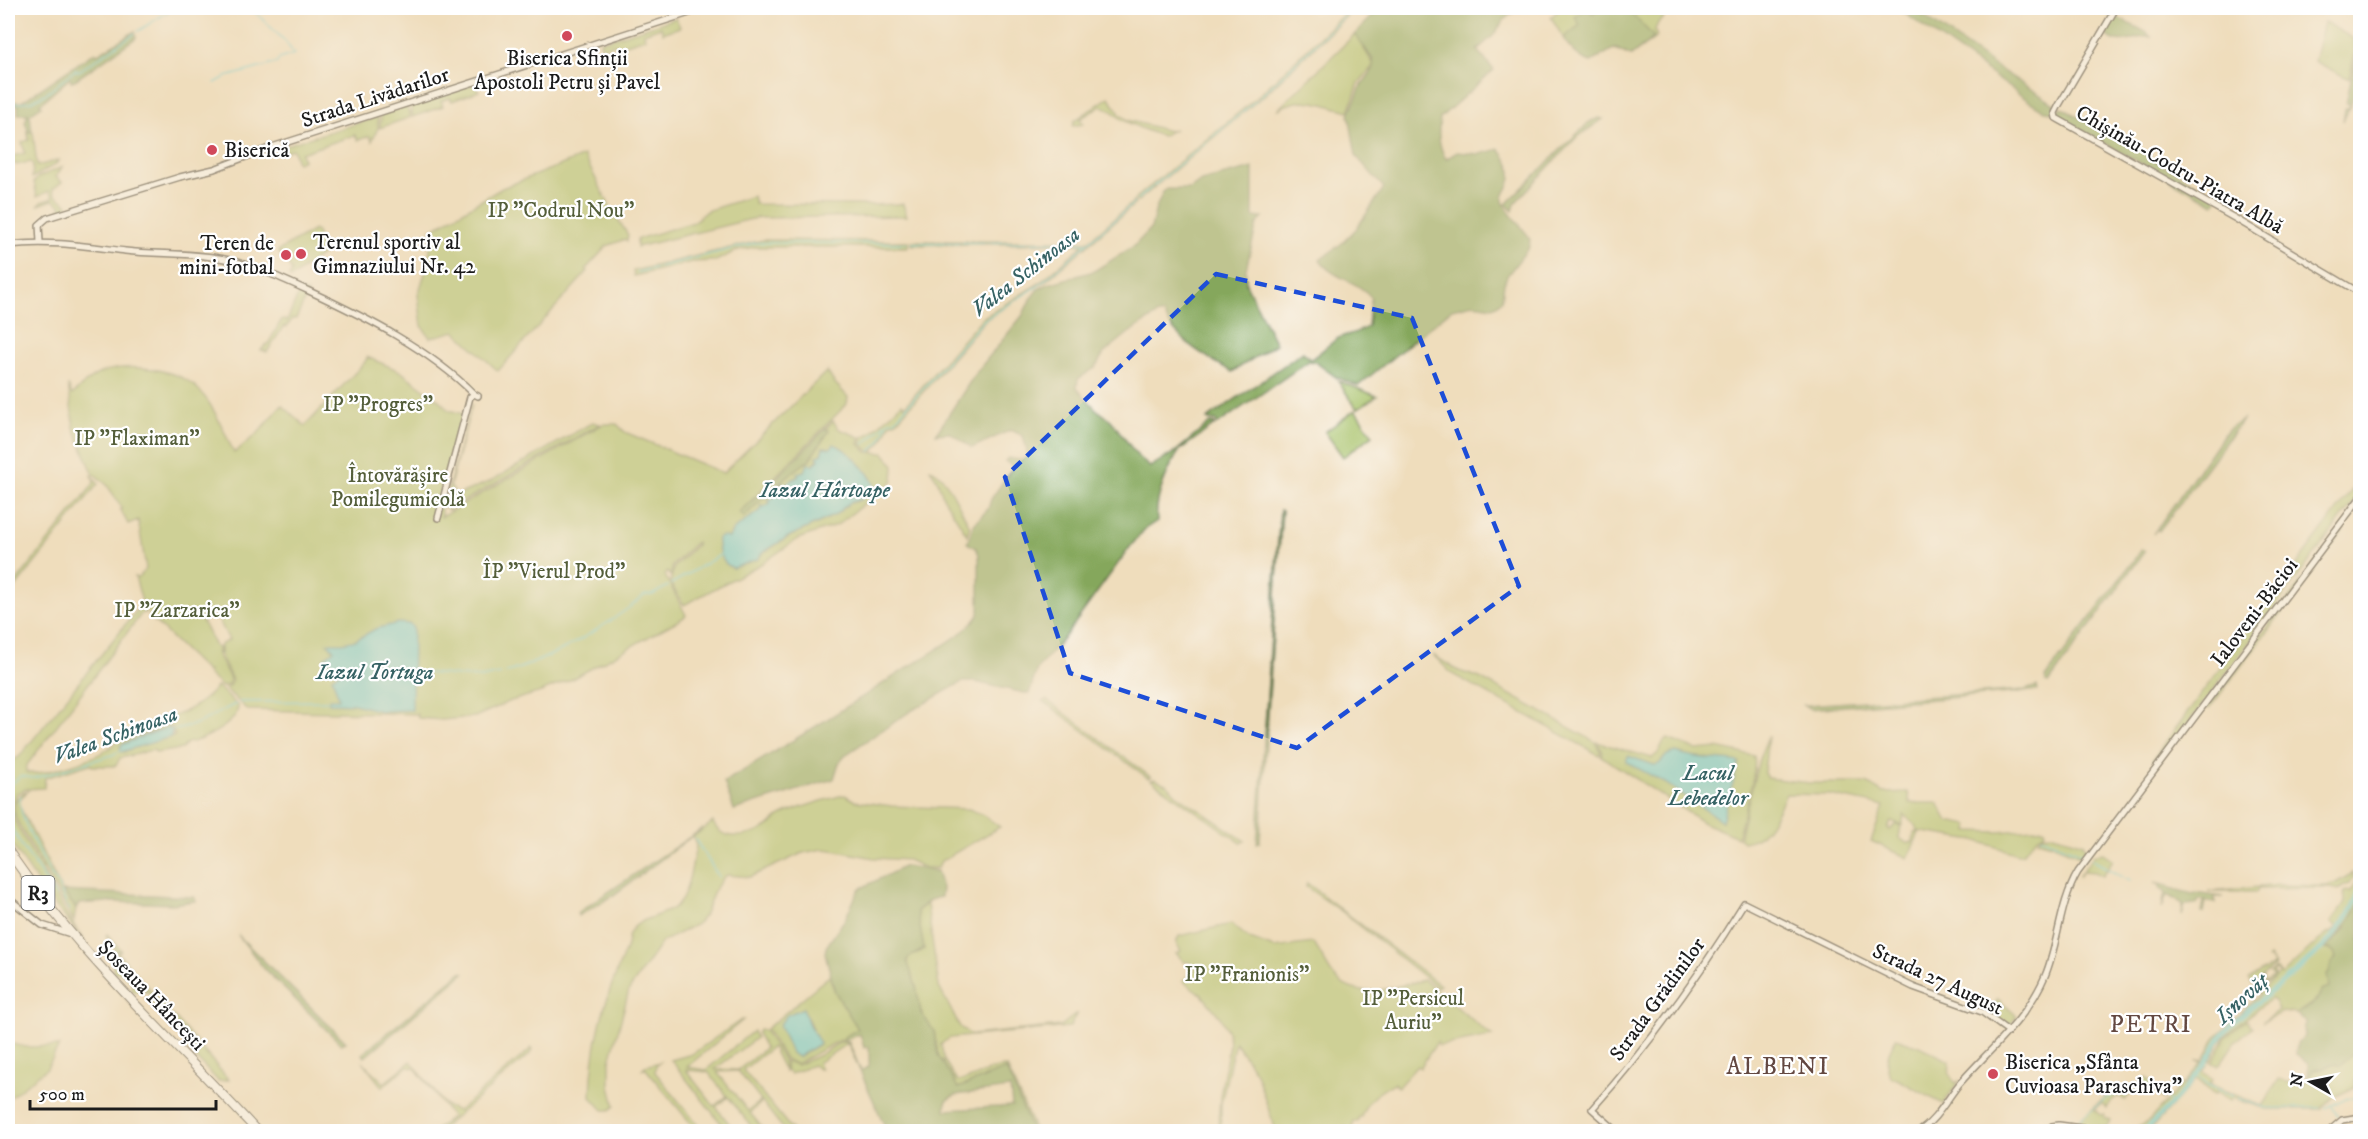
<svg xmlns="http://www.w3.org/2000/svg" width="2368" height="1139" font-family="'IM FELL DW Pica',serif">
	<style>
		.green { fill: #a7c167; stroke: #626e42; stroke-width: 1.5; fill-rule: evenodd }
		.forest { fill: #85a75c; stroke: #50623c; stroke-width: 1.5; fill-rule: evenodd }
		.water { fill: #5ccad0; stroke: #3c7376; stroke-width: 1.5 }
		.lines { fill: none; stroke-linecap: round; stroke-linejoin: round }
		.stream { stroke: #5ccad0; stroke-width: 1.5 }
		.river { stroke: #5ccad0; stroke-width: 4.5 }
		.secondary-casing { stroke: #3c3934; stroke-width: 8 }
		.highway-casing { stroke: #3c3934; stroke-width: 10 }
		.secondary { stroke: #fff; stroke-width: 5 }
		.highway { stroke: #fff; stroke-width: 8 }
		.marked { fill: none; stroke: #1d4ed8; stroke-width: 4.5; stroke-dasharray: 12 8; stroke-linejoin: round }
		.poi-dot { fill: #d1495b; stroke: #fff; stroke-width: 2 }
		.labels { text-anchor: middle; stroke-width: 4.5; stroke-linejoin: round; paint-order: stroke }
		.shield { fill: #fff; stroke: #606060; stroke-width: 1.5 }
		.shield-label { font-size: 20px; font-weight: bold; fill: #1c1c1c }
		.poi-label { font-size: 21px; fill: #1c1c1c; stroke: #fff; text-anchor: start }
		.street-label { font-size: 21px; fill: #1c1c1c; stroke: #fff }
		.park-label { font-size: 21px; fill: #545e3a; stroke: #fff }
		.water-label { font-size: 22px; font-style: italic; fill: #366264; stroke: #fff }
		.quarter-label { font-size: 24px; letter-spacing: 1.5px; fill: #634841; stroke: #fff }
	</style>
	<rect width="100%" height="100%" fill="#fff"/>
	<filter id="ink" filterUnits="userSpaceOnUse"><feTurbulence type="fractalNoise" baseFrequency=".0167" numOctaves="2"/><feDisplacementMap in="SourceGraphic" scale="12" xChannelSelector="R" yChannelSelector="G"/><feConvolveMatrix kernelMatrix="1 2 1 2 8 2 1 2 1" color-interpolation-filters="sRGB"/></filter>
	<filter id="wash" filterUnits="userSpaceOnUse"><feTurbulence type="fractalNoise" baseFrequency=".008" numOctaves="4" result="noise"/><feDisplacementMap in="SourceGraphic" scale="24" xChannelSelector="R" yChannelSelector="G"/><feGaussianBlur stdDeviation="1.35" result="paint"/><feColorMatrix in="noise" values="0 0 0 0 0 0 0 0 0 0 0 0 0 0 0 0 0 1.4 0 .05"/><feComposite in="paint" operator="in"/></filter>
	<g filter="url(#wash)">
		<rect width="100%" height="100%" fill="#efddbc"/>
		<g class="green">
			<path d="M1350,8H1355L1260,99L1257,97Z"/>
			<path d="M1561,8H1674L1658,23L1655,30L1657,37L1631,56L1613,49L1591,62C1571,56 1561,34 1551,17Z"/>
			<path d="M676,18L680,27L663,33L661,27L644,33L645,38L617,47L616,44L602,48L600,42Z"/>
			<path d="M2324,22L2354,39L2355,52L2349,79L2314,61Z"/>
			<path d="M1355,34L1374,65L1359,83L1349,111C1322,105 1304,93 1277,110Z"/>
			<path d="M474,84L479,91L452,101L450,98L441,101L443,106L413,117L410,104Z"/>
			<path d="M1109,97L1120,114L1128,120L1169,131L1175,129L1162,136C1150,132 1137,127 1125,121C1116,116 1111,108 1101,106L1080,119L1083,124L1073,126L1074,121Z"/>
			<path d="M1255,99L1258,100L1137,202L1135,199Z"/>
			<path d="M406,106L411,117L380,128L381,115Z"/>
			<path d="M378,117V128L372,141L370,136L358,140L355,135L301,153L303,160L297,163L293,149L280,153L279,147Z"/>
			<path d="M27,130L33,132L37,166L59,160L56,164L32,178L33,165L31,162L16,165L15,163H8V154L9,157L25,153L22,142L29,140Z"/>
			<path d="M584,156L611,208L628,235L627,241L626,239L607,246L586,269L588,271L498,371L455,331L430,338L422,326L418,295L429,260L431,230L502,188Z"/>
			<path d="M62,167L56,177L62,182L53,189L54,194L68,205L65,211L56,214L55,211L62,207L53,200L39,205L41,202L53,198L49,191L37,197L34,182L38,177Z"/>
			<path d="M753,196L755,204L862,205L903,204L907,216L756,218L637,247V239L694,222L706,211Z"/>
			<path d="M1134,201L1135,204L1047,280L985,320L923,392L897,421L890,424L881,443L873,451H869L861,444L862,437L871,433L902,403L905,406L982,318L1038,284L1083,245L1075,244L1078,241L1087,242Z"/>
			<path d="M314,230L317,232L324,253L291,278L289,277L292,271L278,251Z"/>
			<path d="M763,240L909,241L908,247H755L738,250L716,261L692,262L634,276L633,271Z"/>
			<path d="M912,241H1075L1072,243L912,245Z"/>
			<path d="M300,290L308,293L296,319H292L287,327L284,326L267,352L261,350L269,342L282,319L287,321Z"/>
			<path d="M367,357L400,371L443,403L448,410L464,414L441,489V517L603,424H617L625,432L723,473L827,371L833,381L848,397L847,404L740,512L809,460L829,431L826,428L833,421L839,429L860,437L859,444L867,452L884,453L894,465L893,481L837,525L798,539L761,564L684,605L670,583L674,567L697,544L696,542L672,566L671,577L668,572L665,575L686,615L683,618L570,680L541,692L511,701L475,717L442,720L418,718L417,714L247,710L225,688L230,686L232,680L221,657L220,645L229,640L214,611L200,617L216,648L219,647V655L217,651L216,652L230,679L229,684L222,687L208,674L209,671L207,672L150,617L142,602L135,577L138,578L146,569L138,520L128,524L120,509L122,508L107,485L93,473L74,428L68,385L72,395C79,388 89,378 100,373C127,362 178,368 198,389C215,407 224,431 234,453L259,432L282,405L305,426L365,362ZM834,445C848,449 874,475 875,490H871L858,501L849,503L835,515L788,537L762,553L758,559L733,568C721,563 717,549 720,537L729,538L733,530L762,509V506L764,508C770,502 781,491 782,482L785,484C799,477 821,463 823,447L831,448Z"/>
			<path d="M1338,381L1377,396L1357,409Z"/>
			<path d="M472,404L450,486L457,495L491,481L593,422L600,424L448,510L443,506Z"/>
			<path d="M1355,410L1373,435L1343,457L1325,432Z"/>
			<path d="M930,469C946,472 961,512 970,526L967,535L943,497L937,479Z"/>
			<path d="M91,474L98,484L8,597V592L92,486L94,482Z"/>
			<path d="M2360,479V494L2259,629L2253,624Z"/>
			<path d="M2341,529L2343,531L2209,709L2206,707Z"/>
			<path d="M141,605L145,613H142L27,765L26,772C39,778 94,758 106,750C113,746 117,739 124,735C156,720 194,716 217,686L238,706C239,723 202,741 187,743L182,749L156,753L154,750C141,752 132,756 120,758L116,766H92L90,764L45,778L44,788L26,789L17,793L12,806L14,820L66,913L84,941L42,889L8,839V763L19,757ZM172,727L175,736L134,747L124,752L120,748L121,744L148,733Z"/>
			<path d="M2251,626L2257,632L2158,763L2153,759Z"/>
			<path d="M1433,655L1459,671L1480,678L1594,741L1601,752L1599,755L1452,674Z"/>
			<path d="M1047,700L1151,777L1148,778L1043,701Z"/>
			<path d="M1768,736L1764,773L1767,778L1810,783H1867L1883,793L1908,792L1910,803H1938L1948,821L1969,825V831L1999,832L2044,828L2045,832L2037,837L2022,854H2018L1974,840L1917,831L1915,825L1904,815L1902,825L1891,821L1888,829L1890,830L1896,824L1901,826L1899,838L1907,843L1913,842L1914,832L1919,833L1908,858L1871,841L1884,806L1829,795L1786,794C1776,813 1767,840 1743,842L1739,838L1759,759Z"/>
			<path d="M1668,739L1697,750L1717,748L1754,756C1758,768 1742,822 1737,837L1704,823L1601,756L1603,752L1597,742L1652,758L1658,753L1664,741ZM1676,752L1703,760L1722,821L1678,791Z"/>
			<path d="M1155,779L1168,785L1176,794L1245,841L1241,843L1151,780Z"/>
			<path d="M28,791L20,799V807L62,891L76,908L74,921L17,821C12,809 13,795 28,791Z"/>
			<path d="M845,795L855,801L892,806L969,809L983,815L1000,827L941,861L938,868H925L908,860L874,858L832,850L823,849L803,853L750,877L727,875L723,878L715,889L704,916L697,924L662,942L629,990L610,1061V1086L615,1106L610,1110H603L591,1097C592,1044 604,1000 625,951C628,946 627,939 629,934C638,914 671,918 682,899C689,886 693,861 696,846L693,837L713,822C721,843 752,837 767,827C773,823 776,818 782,815C794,809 833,797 845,795Z"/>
			<path d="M2050,834L2084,844L2083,846L2088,849L2089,853L2084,858L2055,845L2038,840L2042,835Z"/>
			<path d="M2103,853L2113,860L2102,876L2094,872L2082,871L2078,877L2094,855Z"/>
			<path d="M2353,873L2354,877L2349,884L2342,886L2339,890L2331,888L2258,889L2257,892H2209L2279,885L2326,886L2334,884Z"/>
			<path d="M2360,876V902L2355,914L2326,949L2335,952L2336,958L2331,963L2329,987L2318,999L2296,1014L2282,1012L2262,1022L2278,1010L2274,1001L2270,999L2227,1034L2220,1042L2210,1062L2196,1061L2204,1060L2215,1038L2260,994L2249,979L2272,965L2273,963L2270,958L2267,959L2269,957L2274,965L2254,984L2260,991L2261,990L2257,984L2259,983L2265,988L2279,974L2275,970L2272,972L2275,977L2265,984L2260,980L2263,977L2264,983L2273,976L2269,973L2275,968L2282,975L2328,932L2331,933L2337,927L2331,922L2345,902L2344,891L2351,892Z"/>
			<path d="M1307,883L1440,985L1437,987L1341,911L1306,887Z"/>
			<path d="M927,904L939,987L960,1027L971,1035L1061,1026L1077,1013L1070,1027L950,1038L941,1044L944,1060L957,1081C975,1081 988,1066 1007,1067L1035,1131H1032L1006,1069L958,1088L938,1055L934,1031L921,1013L916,986L907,961L908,958L924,949L917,911Z"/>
			<path d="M1231,924L1250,939L1274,948L1313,943C1321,952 1325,965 1333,975C1356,1004 1393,986 1424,980L1492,1036L1439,1046L1437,1042L1420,1068L1417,1066L1398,1087L1394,1083C1376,1094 1369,1097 1361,1117H1359L1357,1122L1354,1121L1352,1130L1344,1127L1342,1132L1276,1131L1256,1073L1235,1042L1221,1103V1131H1218L1220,1096L1229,1045L1228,1032L1220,1017L1202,995L1183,981L1195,969L1189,962H1184L1176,953L1181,951L1176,943L1179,936Z"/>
			<path d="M107,934L121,950L118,953L229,1080L218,1081L187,1049L188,1042L152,1003L155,1000L142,986L141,987L145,992L144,993L141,990L135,992L131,990L132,983L122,973L113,972V959L120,950L112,954L115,949L106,936Z"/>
			<path d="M829,976L835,992L859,1029L845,1037L844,1041L840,1040L796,1064L785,1059L766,1029ZM803,1008L819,1044L802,1055L791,1053C781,1027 771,1021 803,1008Z"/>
			<path d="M1998,999L2017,1016L2008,1027L1988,1014Z"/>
			<path d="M741,1020H743L687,1067L706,1070L753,1031L756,1038L715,1069L738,1070L765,1048L757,1033L759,1029L764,1030L783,1059L785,1073L772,1047L743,1070L793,1131H785L762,1102L750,1113L765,1131H755L752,1128L745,1131L751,1126L728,1097L716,1107L735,1131H727L671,1060L692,1054ZM686,1070L708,1072L727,1096L714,1106ZM717,1072L738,1071L761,1101L748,1111Z"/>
			<path d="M2246,1020L2253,1027L2235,1042L2221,1063L2218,1065L2212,1063L2226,1037Z"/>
			<path d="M1896,1038L1919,1046L1950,1061C1949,1071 1948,1077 1956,1083L1960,1080L1943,1104L1895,1078H1892C1882,1064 1889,1051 1896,1038Z"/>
			<path d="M840,1042L848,1043L818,1063L821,1069H818L813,1065L791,1074L786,1071L785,1061L797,1065L820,1055Z"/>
			<path d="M8,1043L26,1047L59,1046L47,1068L8,1099Z"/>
			<path d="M2360,1044V1076L2355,1078V1087L2334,1097L2321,1109H2267L2232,1098L2230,1101L2217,1092L2214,1095L2196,1079L2149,1131L2121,1130L2136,1128L2149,1121L2182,1084L2184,1085L2201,1063L2207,1065L2203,1072L2213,1079L2209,1084L2262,1106L2279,1079L2305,1085L2313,1070L2325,1068L2354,1054Z"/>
			<path d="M532,1048L533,1050L530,1054L439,1131H434L452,1117L415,1068L407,1067L382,1087L362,1061L384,1083L411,1061L446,1106L458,1111Z"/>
			<path d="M660,1062L656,1066L655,1072L703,1131H697L645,1068L641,1070L645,1066Z"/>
			<path d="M2146,1078L2165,1097L2163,1100C2146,1084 2141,1081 2125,1100L2120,1097H2116L2106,1108L2102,1103L2094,1109L2100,1115L2104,1114L2105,1118L2111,1120L2106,1127L2075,1124L2108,1094C2120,1095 2136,1086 2146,1078Z"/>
		</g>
		<g class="forest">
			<path d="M1380,8H1519L1505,19L1493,36L1477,50L1494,70L1440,118C1438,133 1438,145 1446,159L1457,152L1480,154L1499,149C1508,160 1516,173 1508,187C1506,192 1502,195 1503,200C1503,208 1522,227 1527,234L1530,240L1529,247L1507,276L1504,284L1502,300L1497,305L1493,307L1473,304L1452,309L1358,386L1336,377L1315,362L1309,361L1218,424L1216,421L1209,420L1207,419L1303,352L1311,359C1320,353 1327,346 1335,340C1346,333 1358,334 1368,326L1371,297C1357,280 1332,279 1320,260L1342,243L1356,229L1384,188L1356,156L1349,115L1361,86L1374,68L1373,60L1355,34Z"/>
			<path d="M1587,8L1593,14L1597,8H1626L1654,37L1631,56L1615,48L1591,62C1580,59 1569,48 1563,38L1580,25L1575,17Z"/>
			<path d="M1897,8H1912L2004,72L2056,105L2052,112L2045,111L2029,101Z"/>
			<path d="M2114,14C2123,25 2141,25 2151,37C2131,35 2122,51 2104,33Z"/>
			<path d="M135,31L136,38L75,80L71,81L70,78L40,104L42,106L30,114L32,132H29L25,122L28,114H18V105L8,106V102H21L95,52L97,54L101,52Z"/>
			<path d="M2360,38C2361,67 2357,95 2343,121L2345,109H2348L2349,104L2346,103Z"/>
			<path d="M2059,106L2209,191L2217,197L2216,202L2214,204L2057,117V110L2061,109Z"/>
			<path d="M1599,118L1603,119L1575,139L1516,202L1513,211L1506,204L1566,144L1591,121Z"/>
			<path d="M1253,168V217L1263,218L1257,224L1246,269V284L1276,344L1232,372C1205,356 1178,342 1163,314H1158L1130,332L1104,353L1095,368L1078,379L1077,388L1096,409L1111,420L1139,458L1150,467L1175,452L1210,423L1216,424L1180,450C1168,468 1154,499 1157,521L1145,529L1130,547L1067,634L1037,669L1029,694L975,682H962L911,711L847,754L839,763L834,779L734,810L724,782C787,745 849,706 910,666C927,655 971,631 979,614V555L976,548L967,543L974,524L988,509L991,499L1013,467L1005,461L1008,458L1021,460L1028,456L1023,436L1011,430L972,448L951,433L936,434L975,374L1022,316L1031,298L1038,289L1048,284L1094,271L1134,246L1151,228L1156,208L1163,192L1167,189H1190L1201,181Z"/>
			<path d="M2243,419L2159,531L2157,529L2153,534L2217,443L2228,429Z"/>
			<path d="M826,428L829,431L809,460L781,481L744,517L739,512L764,490Z"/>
			<path d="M1280,510L1282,511L1271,664H1269Z"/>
			<path d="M2142,549L2145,551L2049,683L2046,682L2045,678Z"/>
			<path d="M1269,666H1271L1260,842L1257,843Z"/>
			<path d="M2037,686L2038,690L2024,692L1810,709L1804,705L2025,690Z"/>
			<path d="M703,828L611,897L578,916L577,913Z"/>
			<path d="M905,866L937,871L942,888L941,897L930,900L917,911L924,949L908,958L907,961L916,986L921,1013L934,1031L938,1055L958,1088L1006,1069L1032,1131H887L847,1042H849L861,1071L869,1066V1046L864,1048L860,1034L844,1041V1037L858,1029L835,992L825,953L826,947L845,919L859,889ZM1010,1088L1012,1106L945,1110C945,1101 948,1098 956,1095Z"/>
			<path d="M2154,883L2168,886L2170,888L2193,894L2195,893L2223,897H2215V903L2206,901L2204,913H2202L2204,900H2199L2197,904L2185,905L2182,916L2183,904L2167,895L2162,908L2165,892L2159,888L2160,885Z"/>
			<path d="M62,891L194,897L196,901L173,904L109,902L79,904L76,908Z"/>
			<path d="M2360,902V1045L2341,1066L2334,1063L2319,1070L2318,1068L2313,1070L2305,1085H2301L2308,1075V1063L2296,1054L2297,1043L2304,1035L2303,1028L2306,1022L2296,1014C2306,1007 2319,1004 2321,990L2329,987L2327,975L2329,973L2331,963L2336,958L2334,952L2330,949H2325L2345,929Z"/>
			<path d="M238,935L346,1042L341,1044L265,970Z"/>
			<path d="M461,972L464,973L365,1057L362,1054Z"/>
		</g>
		<g class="water">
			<path d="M834,444C848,449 874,475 875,490H871L862,499L849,503L835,515L788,537L762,553L758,559L733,568C721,563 717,550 718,538L723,536L729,538L733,530L762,509L760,505L764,507L770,503L767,498L772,499L782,486V482L785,484L799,476L797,473L804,471L809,463L812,465L819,460L817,456L821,455L823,447L831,448Z"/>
			<path d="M398,623L410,624L413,628L412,710L380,711L354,704L329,703V699H339L332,677L339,673L336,666L324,658L334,650L327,643H343L356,640L375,629Z"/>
			<path d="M168,727L172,731L171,737L121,752V745Z"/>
			<path d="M1676,752C1697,760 1717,758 1739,762L1722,821L1665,783L1626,762L1628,756L1654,765L1659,764L1667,755Z"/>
			<path d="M803,1008L809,1025L820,1043L798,1057L791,1053L779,1025L787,1015Z"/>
		</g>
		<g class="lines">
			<g class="stream">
				<path d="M252,8L255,12"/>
				<path d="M138,31L174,8"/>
				<path d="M215,83L226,77L277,63L279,59L294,54L285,41L256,13"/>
				<path d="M1259,98L1353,8"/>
				<path d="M8,104L32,101L49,92L75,70L79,71L135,33"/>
				<path d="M1137,200L1257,100"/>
				<path d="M1076,242L1087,243"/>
				<path d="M912,243L1072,242"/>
				<path d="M638,272L755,243H907"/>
				<path d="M864,444L888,422L895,420L984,320L1038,286L1134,203"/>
				<path d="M870,451L880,442L887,425"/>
				<path d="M671,584L722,554"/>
				<path d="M428,673L481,678L500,674"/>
				<path d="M504,673C551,660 608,626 645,595H652L668,586"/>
				<path d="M239,702L328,701"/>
				<path d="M170,730C193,730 215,713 236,704"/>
				<path d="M8,788L20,776L33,778L43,776L112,755L122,750"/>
				<path d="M21,796C14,811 44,859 51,875L57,882L69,911"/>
				<path d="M8,808L12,816"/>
				<path d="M8,822L22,846L56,896"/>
				<path d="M2041,837L2087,856"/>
				<path d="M695,839L719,877"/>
				<path d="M2091,859L2129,881"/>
				<path d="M2196,1075L2208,1085L2233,1096"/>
				<path d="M2237,1098L2266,1108H2321"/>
				<path d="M2167,1100L2171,1103"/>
				<path d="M2332,1107L2340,1118"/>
				<path d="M2326,1108L2346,1098H2360"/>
				<path d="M2076,1122L2106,1098L2142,1084L2152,1087L2164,1098"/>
				<path d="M2269,1132L2271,1129"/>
			</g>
			<path class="river" d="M2143,1132C2165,1111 2188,1088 2205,1064C2214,1051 2218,1037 2230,1026C2275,983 2339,951 2360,890"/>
		</g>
	</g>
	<g filter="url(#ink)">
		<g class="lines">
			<defs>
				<g id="secondary">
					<path d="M2116,8L2059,105L2055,113L2056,118L2236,219L2360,293"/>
					<path d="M40,242L39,225L47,218L180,177L214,169L272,147L705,8"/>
					<path d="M8,245C48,240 85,246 125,251C159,255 195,252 229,260C257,267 283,279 309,291C367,318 429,349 474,394"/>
					<path d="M438,518L470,397L474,394L478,396"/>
					<path d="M8,898L42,925L71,934"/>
					<path d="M1618,1132L1592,1109C1649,1046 1699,976 1744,903L1913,987L1982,1012L2008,1031"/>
					<path d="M1919,1132C1938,1118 1946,1100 1960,1083C1990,1049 2027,1019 2045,976C2059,943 2059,904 2078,872L2360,498"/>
					<path d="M2045,1132L2052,1126L2059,1125L2110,1132"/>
					<path d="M2328,1132L2342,1120L2360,1117"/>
				</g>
				<path id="highway" d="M8,850C78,955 173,1040 258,1132"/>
			</defs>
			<use href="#secondary" class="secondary-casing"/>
			<use href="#highway" class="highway-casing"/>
			<use href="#secondary" class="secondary"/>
			<use href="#highway" class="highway"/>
		</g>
	</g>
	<path d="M0 0H2368V1139H0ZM1216,274L1412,318L1519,586L1297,748L1070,673L1005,477Z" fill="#efddbc" fill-opacity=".55" fill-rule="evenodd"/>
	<path class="marked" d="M1216,274L1412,318L1519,586L1297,748L1070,673L1005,477Z"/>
	<g class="poi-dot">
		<circle cx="567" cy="36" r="6"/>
		<circle cx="212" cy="150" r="6"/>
		<circle cx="301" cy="254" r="6"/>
		<circle cx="286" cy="255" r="6"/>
		<circle cx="1993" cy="1074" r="6"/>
	</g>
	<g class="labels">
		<rect class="shield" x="21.5" y="876" width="33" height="34" rx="4.5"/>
		<g class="shield-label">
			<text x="38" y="900">R3</text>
		</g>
		<g class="poi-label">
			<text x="567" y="65" text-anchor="middle">Biserica Sfinții<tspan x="567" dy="24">Apostoli Petru și Pavel</tspan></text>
			<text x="224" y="157">Biserică</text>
			<text x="313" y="249">Terenul sportiv al<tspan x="313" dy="24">Gimnaziului Nr. 42</tspan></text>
			<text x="274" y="250" text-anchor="end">Teren de<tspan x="274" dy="24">mini-fotbal</tspan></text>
			<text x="2005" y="1069">Biserica „Sfânta<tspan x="2005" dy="24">Cuvioasa Paraschiva”</tspan></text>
		</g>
		<g class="street-label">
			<text transform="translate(375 97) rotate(-18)" y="7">Strada Livădarilor</text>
			<text transform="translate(2180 169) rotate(30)" y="7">Chișinău-Codru-Piatra Albă</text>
			<text transform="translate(2254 612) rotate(-53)" y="7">Ialoveni-Băcioi</text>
			<text transform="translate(1938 979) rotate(25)" y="7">Strada 27 August</text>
			<text transform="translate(152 995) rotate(46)" y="7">Șoseaua Hâncești</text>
			<text transform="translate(1657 999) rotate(-54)" y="7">Strada Grădinilor</text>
		</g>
		<g class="park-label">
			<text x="561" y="217">IP "Codrul Nou"</text>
			<text x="378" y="411">IP "Progres"</text>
			<text x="137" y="445">IP "Flaximan"</text>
			<text x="398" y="482">Întovărășire<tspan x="398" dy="24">Pomilegumicolă</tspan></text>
			<text x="554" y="578">ÎP "Vierul Prod"</text>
			<text x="177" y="617">IP "Zarzarica"</text>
			<text x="1247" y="981">IP "Franionis"</text>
			<text x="1413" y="1005">IP "Persicul<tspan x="1413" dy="24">Auriu"</tspan></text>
		</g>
		<g class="water-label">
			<text transform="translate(1025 271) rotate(-38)" y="8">Valea Schinoasa</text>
			<text x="825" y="497">Iazul Hârtoape</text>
			<text x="375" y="679">Iazul Tortuga</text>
			<text transform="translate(115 734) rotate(-20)" y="8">Valea Schinoasa</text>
			<text x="1708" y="780">Lacul<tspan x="1708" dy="25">Lebedelor</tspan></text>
			<text transform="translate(2241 998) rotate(-42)" y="8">Ișnovăț</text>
		</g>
		<g class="quarter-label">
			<text x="2151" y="1032">PETRI</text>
			<text x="1778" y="1074">ALBENI</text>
		</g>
	</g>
	<rect width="2368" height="1139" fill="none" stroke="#fff" stroke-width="30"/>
	<g transform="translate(2311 1082) rotate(279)" stroke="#ffffff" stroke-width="4.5" paint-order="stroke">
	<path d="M0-4.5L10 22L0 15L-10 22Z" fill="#1c1c1c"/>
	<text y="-9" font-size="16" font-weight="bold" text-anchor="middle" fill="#1c1c1c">N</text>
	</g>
	<path d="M30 1100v9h186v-9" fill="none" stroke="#1c1c1c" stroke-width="3"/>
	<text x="39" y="1100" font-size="18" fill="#1c1c1c" stroke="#ffffff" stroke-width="4.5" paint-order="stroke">500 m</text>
</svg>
